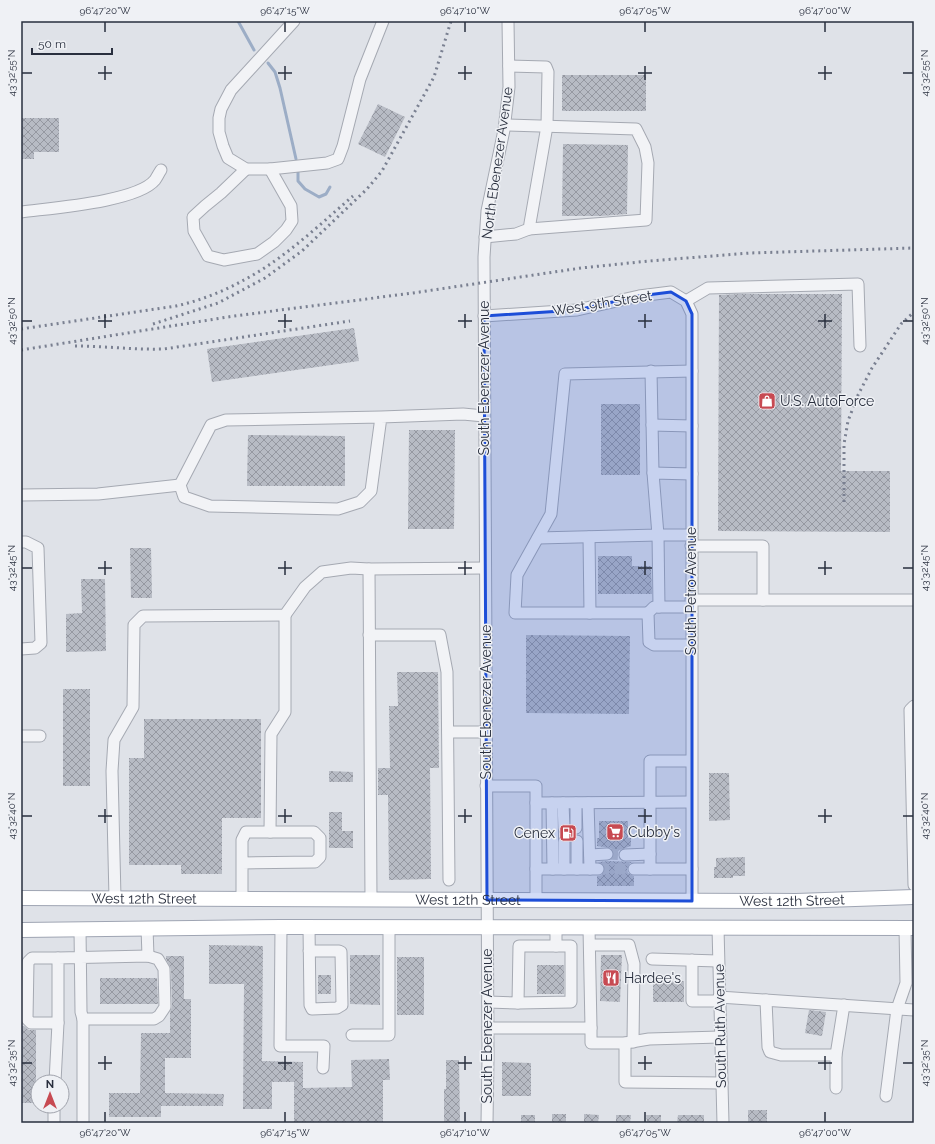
<svg xmlns="http://www.w3.org/2000/svg" width="935" height="1144" font-family="Raleway,sans-serif">
	<style>
		.lines { fill: none; stroke-linecap: round; stroke-linejoin: round }
		.stream { stroke: #9cadc6; stroke-width: 3 }
		.building { fill: url(#building-cross-hatch) }
		.minor-tunnel { stroke: #bbbec6; stroke-width: 11; stroke-dasharray: 11 5.5; stroke-linecap: butt }
		.minor-casing { stroke: #a5a9b2; stroke-width: 13 }
		.major-casing { stroke: #9fa5b3; stroke-width: 16 }
		.minor { stroke: #f2f3f6; stroke-width: 11 }
		.major { stroke: #fff; stroke-width: 14 }
		.rail { stroke: #7a8091; stroke-width: 3; stroke-dasharray: 2 4; stroke-linecap: butt }
		.marked { fill: #1d4ed8; fill-opacity: 0.2; stroke: #1d4ed8; stroke-width: 3; stroke-linejoin: round }
		.ticks { fill: none; stroke: #292f3e; stroke-width: 1.5 }
		.labels { text-anchor: middle; stroke-width: 3; stroke-linejoin: round; paint-order: stroke }
		.street-label { font-size: 14px; fill: #292f3e; stroke: #eff1f5 }
		.poi-label { font-size: 14px; fill: #292f3e; stroke: #eff1f5; text-anchor: start }
		.neatline { fill: none; stroke: #292f3e; stroke-width: 1.5 }
		.ticks-label { font-size: 10px; text-anchor: middle; fill: #292f3e }
	</style>
	<defs>
		<pattern id="building-cross-hatch" width="8" height="8" patternUnits="userSpaceOnUse"><rect width="8" height="8" fill="#b7bbc4"/><path d="M0 0l8 8M0 8l8-8" fill="none" stroke="#9598a1"/></pattern>
	</defs>
	<rect width="100%" height="100%" fill="#dfe2e8"/>
	<g class="lines">
		<g class="stream">
			<path d="M238,21L254,50"/>
			<path d="M268,63L275,72L280,88L296,159"/>
			<path d="M298,172V181L305,189L319,197L326,194L330,187"/>
		</g>
	</g>
	<g class="building">
		<rect x="562" y="75" width="84" height="36"/>
		<path d="M378,104L405,117L385,157L358,144Z"/>
		<path d="M21,118H59V152H34V159H21Z"/>
		<path d="M563,144L628,145L627,214L601,216H562Z"/>
		<path d="M739,294H842L841,471H890V532L718,531L719,295Z"/>
		<path d="M354,328L359,361L212,382L207,349Z"/>
		<rect x="601" y="404" width="39" height="71"/>
		<path d="M409,430H455L454,529H408Z"/>
		<path d="M248,435L345,436V486H247Z"/>
		<path d="M130,548H151L152,598H131Z"/>
		<path d="M598,556H632V566H651L652,594H598Z"/>
		<path d="M81,579H105L106,651L66,652V614L82,613Z"/>
		<path d="M526,635L630,636L629,714L526,713Z"/>
		<path d="M397,672H438L439,768H430L431,879L389,880L388,795H378V768H390L389,706H398Z"/>
		<rect x="63" y="689" width="27" height="97"/>
		<path d="M144,719H261V818H222V874H181V865H129V758H144Z"/>
		<path d="M329,771L353,772V782H329Z"/>
		<path d="M709,773H729L730,820L709,821Z"/>
		<path d="M329,812H342V831H353V848H329Z"/>
		<path d="M599,821H628V838H631V846L617,851L610,848L597,846V838H599Z"/>
		<path d="M745,857V876H733V878H714V867H716V858Z"/>
		<path d="M608,861L634,862L630,863L627,869L628,873L634,876V886H597V876L602,875L605,869L604,865L598,862Z"/>
		<path d="M209,945L263,946L262,1061L303,1062V1088L352,1087L351,1060L389,1059L390,1080H383V1123H294V1082H272V1109H243L244,984H209Z"/>
		<path d="M350,955H380V1005L350,1004Z"/>
		<path d="M601,955H622L620,1002L600,1001Z"/>
		<path d="M166,956H184V999H191V1058H165V1093L224,1094L223,1106H161V1117H109V1093H140L141,1033H170V1012L172,1007L171,969L166,959Z"/>
		<rect x="397" y="957" width="27" height="58"/>
		<rect x="537" y="965" width="27" height="29"/>
		<rect x="318" y="975" width="13" height="19"/>
		<path d="M100,978H157L158,1004H100Z"/>
		<path d="M684,981V1002H653V982Z"/>
		<path d="M809,1010L826,1012L822,1036L805,1033Z"/>
		<path d="M21,1026H24L29,1030H36V1103H21Z"/>
		<path d="M446,1060H459L460,1123H444V1089H446Z"/>
		<path d="M502,1062L531,1063V1096H502Z"/>
		<rect x="748" y="1110" width="19" height="13"/>
		<rect x="552" y="1114" width="14" height="9"/>
		<path d="M584,1114L599,1115L598,1123H584Z"/>
		<rect x="521" y="1115" width="14" height="8"/>
		<path d="M616,1115H631L630,1123H616Z"/>
		<path d="M646,1115H661V1123H647Z"/>
		<path d="M678,1115H704V1123H677Z"/>
	</g>
	<g class="lines">
		<g class="minor-tunnel">
			<path d="M607,854L625,855"/>
			<path d="M598,869H634"/>
		</g>
		<defs>
			<g id="minor">
				<path d="M294,21L231,90L221,109L219,118V132L223,146L228,158L246,169H270L327,163L338,159L343,146L360,79L383,21"/>
				<path d="M505,125L636,129L645,147L648,163L646,220L529,229"/>
				<path d="M246,169L221,193L205,206L193,217L194,231L208,256L224,260L257,254L274,242L286,230L292,221L291,206L270,169"/>
				<path d="M21,212C50,208 137,202 155,180C157,177 159,173 161,170"/>
				<path d="M485,237L516,234L529,229L547,126L548,72L546,67L509,66"/>
				<path d="M686,301L708,288L858,284L860,346"/>
				<path d="M484,316L577,310L639,296L671,292L686,301L692,314V901"/>
				<path d="M651,371L653,473"/>
				<path d="M381,417L371,491L360,502L338,509L210,506L184,497L180,485L211,425L226,420L381,417L463,414L484,416"/>
				<path d="M652,425L692,426"/>
				<path d="M21,495L98,494L180,485"/>
				<path d="M589,537L590,613"/>
				<path d="M538,538L658,535L653,473L692,474"/>
				<path d="M21,542H26L38,548L41,643L35,648L21,649"/>
				<path d="M691,546H763V600"/>
				<path d="M369,569L371,900"/>
				<path d="M691,600H914"/>
				<path d="M659,607L658,535H691"/>
				<path d="M691,607H654L648,613L649,642L654,645H691"/>
				<path d="M648,613H515L517,575L551,514L565,374L692,371"/>
				<path d="M369,635H440L447,672L449,880"/>
				<path d="M914,706L910,710L914,885"/>
				<path d="M448,732H486"/>
				<path d="M21,736H40"/>
				<path d="M486,786H536V803"/>
				<path d="M552,803L553,869"/>
				<path d="M563,803L564,828"/>
				<path d="M576,803V828"/>
				<path d="M588,803L590,869"/>
				<path d="M270,832L271,734L285,712V615"/>
				<path d="M577,841V869"/>
				<path d="M564,842V869"/>
				<path d="M590,855L607,854"/>
				<path d="M625,855L650,854"/>
				<path d="M242,863L315,862L320,857V838L314,832H246L242,840V899"/>
				<path d="M536,869V803L691,802"/>
				<path d="M634,869H692"/>
				<path d="M650,869V761H691"/>
				<path d="M115,898L112,771L114,740L133,707L134,625L143,616L285,615L305,587L322,572L351,568L369,569L485,568"/>
				<path d="M536,900V869H598"/>
				<path d="M281,927L280,1046H324L323,1068"/>
				<path d="M309,927L310,1005L312,1009L337,1008L342,1005L341,952L339,951H309"/>
				<path d="M147,928L148,956"/>
				<path d="M718,928L723,1123"/>
				<path d="M590,945H629L634,964L633,1042"/>
				<path d="M58,958H32L28,962L27,1019L31,1023H58"/>
				<path d="M652,959L718,961"/>
				<path d="M692,960V1001H719"/>
				<path d="M719,997L914,1010"/>
				<path d="M766,1000L768,1047L770,1052L781,1055H836"/>
				<path d="M488,1002L518,1003L519,946H556V928"/>
				<path d="M518,1003L571,1002V946H556"/>
				<path d="M488,1028H591L589,928"/>
				<path d="M591,1028V1043H625L649,1039L720,1037"/>
				<path d="M352,1035H389V927"/>
				<path d="M625,1043V1082L722,1083"/>
				<path d="M55,1082L58,1023V958L148,956L158,959L164,969L165,1007L159,1016L154,1019H83L81,1012L80,929"/>
				<path d="M836,1088V1055L844,1005"/>
				<path d="M886,1096L897,1009L906,983L905,928"/>
				<path d="M54,1123V1106"/>
				<path d="M83,1123V1019"/>
				<path d="M487,1123L488,1057L484,257L487,211L504,130L509,87L508,21"/>
			</g>
			<g id="major">
				<path id="s1" d="M21,898L796,901L914,897"/>
				<path d="M21,930L281,927L914,928"/>
			</g>
		</defs>
		<use href="#minor" class="minor-casing"/>
		<use href="#major" class="major-casing"/>
		<use href="#minor" class="minor"/>
		<use href="#major" class="major"/>
		<g class="rail">
			<path d="M153,324L218,303L265,278L302,251L367,189L382,171L434,77L451,21"/>
			<path d="M21,329L176,306C199,301 222,292 242,281C283,260 318,226 353,196"/>
			<path d="M75,346C105,346 134,350 164,349L350,321"/>
			<path d="M21,350L234,316L413,293L581,268L649,261L750,253L914,248"/>
			<path d="M844,502V444L848,421L858,395L872,368L901,324L914,312"/>
		</g>
	</g>
	<path class="marked" d="M671,292L686,301L692,314V901L487,900L484,316L577,310L639,296Z"/>
	<path class="ticks" d="M105,22V32M285,22V32M465,22V32M645,22V32M825,22V32M105,66V80M285,66V80M465,66V80M645,66V80M825,66V80M22,73H32M98,73H112M278,73H292M458,73H472M638,73H652M818,73H832M903,73H913M105,314V328M285,314V328M465,314V328M645,314V328M825,314V328M22,321H32M98,321H112M278,321H292M458,321H472M638,321H652M818,321H832M903,321H913M105,561V575M285,561V575M465,561V575M645,561V575M825,561V575M22,568H32M98,568H112M278,568H292M458,568H472M638,568H652M818,568H832M903,568H913M105,809V823M285,809V823M465,809V823M645,809V823M825,809V823M22,816H32M98,816H112M278,816H292M458,816H472M638,816H652M818,816H832M903,816H913M105,1056V1070M285,1056V1070M465,1056V1070M645,1056V1070M825,1056V1070M22,1063H32M98,1063H112M278,1063H292M458,1063H472M638,1063H652M818,1063H832M903,1063H913M105,1112V1122M285,1112V1122M465,1112V1122M645,1112V1122M825,1112V1122"/>
	<defs>
		<symbol id="shop-square" viewBox="-11 -11 22 22"><rect x="-9" y="-9" width="18" height="18" rx="4" fill="#c74a52" stroke="#eff1f5"/><path d="M-5-2.5h2.3a2.7 3.5 0 0 1 5.4 0H5L5.5 6h-11ZM-1.5-2.5h3a1.5 2.3 0 0 0-3 0Z" fill="#fff"/></symbol>
		<symbol id="supermarket-square" viewBox="-11 -11 22 22"><rect x="-9" y="-9" width="18" height="18" rx="4" fill="#c74a52" stroke="#eff1f5"/><path d="M-6-5.5h2.5l.6 2H6L4.5 2H-2.5L-4.4-4H-6ZM-1.5 3.2a1.3 1.3 0 1 0 .1 0ZM3 3.2a1.3 1.3 0 1 0 .1 0Z" fill="#fff"/></symbol>
		<symbol id="fuel-square" viewBox="-11 -11 22 22"><rect x="-9" y="-9" width="18" height="18" rx="4" fill="#c74a52" stroke="#eff1f5"/><path d="M-5.5-6h7V0h2V4h1.3V-2.5L3-4.5l.8-.8L6-3V5H2.5V1h-1V6h-7ZM-4.2-4.7v3.2H.2V-4.7Z" fill="#fff"/></symbol>
		<symbol id="restaurant-square" viewBox="-11 -11 22 22"><rect x="-9" y="-9" width="18" height="18" rx="4" fill="#c74a52" stroke="#eff1f5"/><path d="M-5-6h1v4h1v-4h1v4h1v-4h1v5L-1.5 .5V6h-2V.5L-5-1ZM5-6V6H3V1.5H1.5Q1.5-4 5-6Z" fill="#fff"/></symbol>
	</defs>
	<g fill-rule="evenodd">
		<use href="#shop-square" x="757" y="391" width="20" height="20"/>
		<use href="#supermarket-square" x="605" y="822" width="20" height="20"/>
		<use href="#fuel-square" x="558" y="823" width="20" height="20"/>
		<use href="#restaurant-square" x="601" y="968" width="20" height="20"/>
	</g>
	<g class="labels">
		<g class="street-label">
			<text transform="translate(497 163) rotate(-82)" y="5">North Ebenezer Avenue</text>
			<text transform="translate(602 303) rotate(-9)" y="5">West 9th Street</text>
			<text transform="translate(484 378) rotate(-90)" y="5">South Ebenezer Avenue</text>
			<text transform="translate(691 591) rotate(-90)" y="5">South Petro Avenue</text>
			<text transform="translate(486 702) rotate(-90)" y="5">South Ebenezer Avenue</text>
			<text dy="5" stroke="none"><textPath href="#s1" startOffset="123">West 12th Street</textPath></text>
			<text dy="5" stroke="none"><textPath href="#s1" startOffset="447">West 12th Street</textPath></text>
			<text dy="5" stroke="none"><textPath href="#s1" startOffset="771">West 12th Street</textPath></text>
			<text transform="translate(487 1026) rotate(-90)" y="5">South Ebenezer Avenue</text>
			<text transform="translate(720 1026) rotate(-91)" y="5">South Ruth Avenue</text>
		</g>
		<g class="poi-label">
			<text x="780" y="406">U.S. AutoForce</text>
			<text x="628" y="837">Cubby's</text>
			<text x="555" y="838" text-anchor="end">Cenex</text>
			<text x="624" y="983">Hardee's</text>
		</g>
	</g>
	<rect width="935" height="1144" fill="none" stroke="#eff1f5" stroke-width="44"/>
	<g transform="translate(50 1094)"><circle r="19" fill="#eff1f5" stroke="#a0a3ac"/>
	<path d="M0-3L7 15L0 10L-7 15Z" fill="#c74a52"/>
	<text y="-6" font-size="11" font-weight="bold" text-anchor="middle" fill="#292f3e">N</text>
	</g>
	<path d="M32 48v6h80v-6" fill="none" stroke="#292f3e" stroke-width="2"/>
	<text x="38" y="48" font-size="12" fill="#292f3e" stroke="#eff1f5" stroke-width="3" paint-order="stroke">50 m</text>
	<rect x="22" y="22" width="891" height="1100" class="neatline"/>
	<g class="ticks-label">
		<text x="105" y="14">96°47'20"W</text>
		<text x="285" y="14">96°47'15"W</text>
		<text x="465" y="14">96°47'10"W</text>
		<text x="645" y="14">96°47'05"W</text>
		<text x="825" y="14">96°47'00"W</text>
		<text transform="translate(11 73) rotate(-90)" y="4">43°32'55"N</text>
		<text transform="translate(924 73) rotate(-90)" y="4">43°32'55"N</text>
		<text transform="translate(11 321) rotate(-90)" y="4">43°32'50"N</text>
		<text transform="translate(924 321) rotate(-90)" y="4">43°32'50"N</text>
		<text transform="translate(11 568) rotate(-90)" y="4">43°32'45"N</text>
		<text transform="translate(924 568) rotate(-90)" y="4">43°32'45"N</text>
		<text transform="translate(11 816) rotate(-90)" y="4">43°32'40"N</text>
		<text transform="translate(924 816) rotate(-90)" y="4">43°32'40"N</text>
		<text transform="translate(11 1063) rotate(-90)" y="4">43°32'35"N</text>
		<text transform="translate(924 1063) rotate(-90)" y="4">43°32'35"N</text>
		<text x="105" y="1136">96°47'20"W</text>
		<text x="285" y="1136">96°47'15"W</text>
		<text x="465" y="1136">96°47'10"W</text>
		<text x="645" y="1136">96°47'05"W</text>
		<text x="825" y="1136">96°47'00"W</text>
	</g>
</svg>
